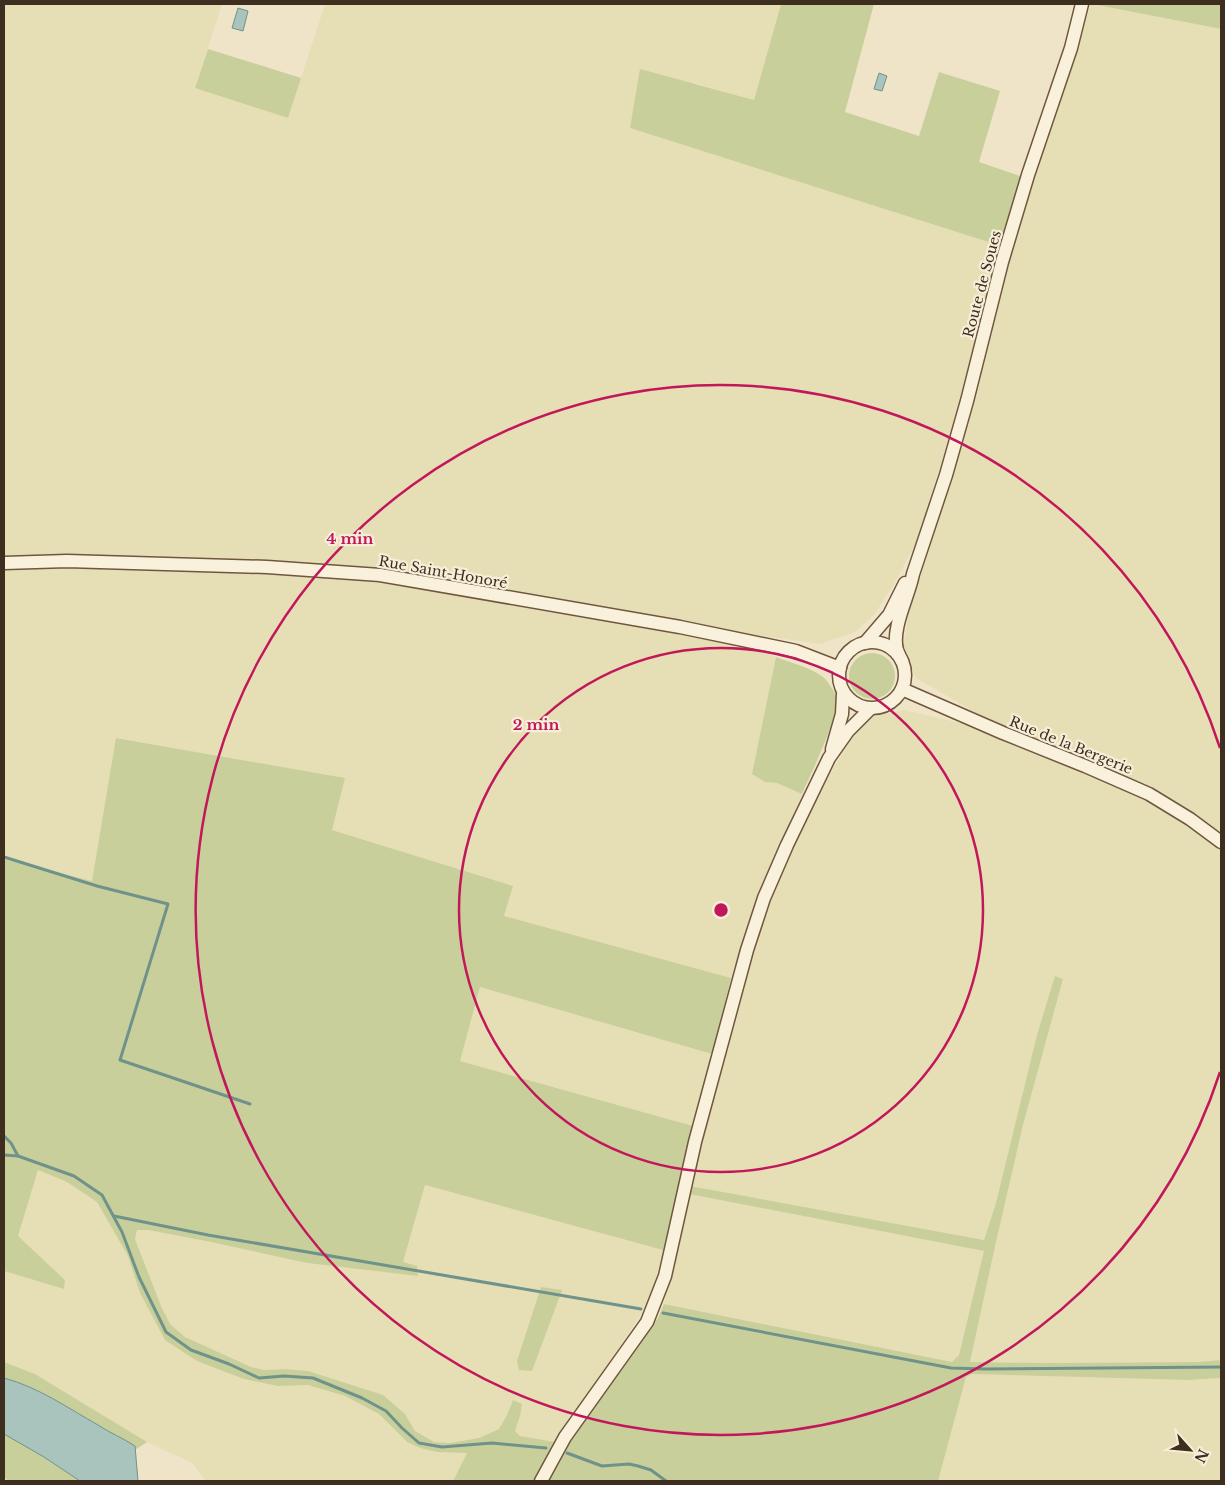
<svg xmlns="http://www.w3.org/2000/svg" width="1225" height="1485" font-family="'Libre Baskerville',serif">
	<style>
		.farmland { fill: #e6deb5 }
		.green { fill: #c9cf9b }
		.water { fill: #a9c4bc; stroke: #6f938a }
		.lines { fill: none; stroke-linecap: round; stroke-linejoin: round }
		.stream { stroke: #6f938a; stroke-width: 3 }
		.secondary-casing { stroke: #6f573f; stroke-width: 15 }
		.secondary { stroke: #faf1dc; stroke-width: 12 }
		.ring { fill: none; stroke: #c2185b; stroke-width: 2.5 }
		.labels { text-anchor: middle; stroke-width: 4.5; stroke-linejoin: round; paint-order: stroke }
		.street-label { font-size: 14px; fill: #3d2e20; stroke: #f7eed8 }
		.centre { fill: #c2185b; stroke: #f7eed8; stroke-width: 2.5 }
		.ring-label { font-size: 15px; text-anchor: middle; font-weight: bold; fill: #c2185b; stroke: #f7eed8; stroke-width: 4.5; stroke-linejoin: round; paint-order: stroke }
	</style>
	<rect width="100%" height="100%" fill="#f0e4c8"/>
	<g class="farmland">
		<path d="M4,4H222L195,88L288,118L325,4H781L754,100L695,83L630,128L1001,246L962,397L915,545L891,589L873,616L855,632L820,644L756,635V650L776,657L752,774L765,782L777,783L802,794L754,909L731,978L504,916L513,886L332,830L345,778L117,738L92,881L4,859Z"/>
		<path d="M1091,4L1221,29V835L1122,776L982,716L916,678L903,647L910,607L980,376L1006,270L1032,181Z"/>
		<path d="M904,710L978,727L1153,800L1221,848V1360L1198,1362L1046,1363L970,1362L996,1242L1023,1125L1063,979L1056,976L1037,1035L1008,1159L996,1203L984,1240L690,1186L766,910L785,864L815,800L846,747L866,718Z"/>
		<path d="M480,987L712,1054L693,1126L460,1061Z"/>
		<path d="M38,1170L67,1182L97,1202L128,1256L140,1293L165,1340L278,1386L308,1385L345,1396L379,1414L407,1442L420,1448L437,1452L467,1453L453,1481H206L192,1463L147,1442L35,1374L4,1362V1271L64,1289L65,1280L18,1236Z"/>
		<path d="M425,1185L663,1250L654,1285L640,1316L555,1442L520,1436L514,1431L520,1416L513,1400L507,1415L499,1429L479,1438L450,1443L434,1442L415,1431L405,1414L308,1371L285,1369L264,1370L251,1367L185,1337L170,1324L161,1306L135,1239L137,1230H148L211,1242L307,1263L418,1276L417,1266L403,1262Z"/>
		<path d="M689,1194L985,1251L959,1355L952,1362L664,1304Z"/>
		<path d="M972,1374L1188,1380L1221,1378V1481H938L966,1377Z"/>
	</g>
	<g class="green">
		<path d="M781,4H874L845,112L919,136L939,72L1000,91L979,162L1023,177L1001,246L630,128L640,69L754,100Z"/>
		<path d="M1092,4H1221V29Z"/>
		<path d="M208,49L301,78L288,118L195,88Z"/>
		<circle cx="872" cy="676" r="23"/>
		<path d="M776,657C789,662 812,668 823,677C827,680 834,691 836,696C841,714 810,775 802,794L777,783L765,782L752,774Z"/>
		<path d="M116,738L345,778L332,830L513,886L504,916L731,978L712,1054L480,987L460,1061L693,1126L663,1250L425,1185L403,1262L417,1266L418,1276L307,1263L211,1242L148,1230H137L135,1239L161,1306L170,1324L185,1337L251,1367L264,1370L285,1369L308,1371L383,1395L405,1414L415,1431L434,1442L450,1443L479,1438L499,1429L507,1415L513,1400L522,1404L520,1416L515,1431L520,1436L555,1442L536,1481H453L467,1453L437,1452L420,1448L407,1442L379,1414L345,1396L308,1385L278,1386L244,1379L197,1361L165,1340L140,1293L128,1256L97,1202L67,1182L38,1170L18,1236L65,1280L64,1289L4,1271V859L92,881Z"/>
		<path d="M1055,976L1063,979L1023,1125L996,1242L970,1362L1046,1363L1198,1362L1221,1360V1378L1188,1380L972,1374L966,1377L938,1481H545L558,1458L658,1318L664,1304L952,1362L959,1355L984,1251L689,1194L690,1186L984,1240L996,1203L1037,1035Z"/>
		<path d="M541,1287L562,1290L532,1371L519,1370L517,1361Z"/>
		<path d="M4,1362L35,1374L147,1442L135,1450V1446C123,1438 110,1433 98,1425C68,1408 38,1387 4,1378Z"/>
		<path d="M4,1434L44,1457L80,1481H8L4,1477Z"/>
	</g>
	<g class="water">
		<path d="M238,8L248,11L243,31L232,28Z"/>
		<path d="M879,73L887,76L882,91L874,89Z"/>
		<path d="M4,1378C38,1387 68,1408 98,1425C110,1433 123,1438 135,1446L138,1481H80L44,1457L4,1434Z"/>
	</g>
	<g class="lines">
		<g class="stream">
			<path d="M4,857L97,886L168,904L120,1060L250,1104"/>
			<path d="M4,1136L11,1143L18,1156"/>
			<path d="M4,1155L18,1156L74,1176L102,1195L122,1232L139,1277L166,1332L191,1350L229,1364L259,1378L284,1376L313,1378L362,1398L386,1411L402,1428L419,1443L442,1447L492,1443L546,1448"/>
			<path d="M114,1216L208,1235L641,1309"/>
			<path d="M663,1313L951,1368L985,1369L1221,1367"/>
			<path d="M567,1453L602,1466L629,1464L638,1466L651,1470L666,1481"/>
		</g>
		<defs>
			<g id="secondary">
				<path d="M4,563L67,561L267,567L380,575L680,627L796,651L840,668"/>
				<circle cx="872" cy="675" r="33"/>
				<path d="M865,643L889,615L905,583"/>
				<path d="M902,661C900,657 898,653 897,650C891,628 909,596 913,574L946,475L967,401L1002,262L1028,175L1071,48L1082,4"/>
				<path d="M902,689L1003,733L1085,766L1149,794L1190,819L1221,842"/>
				<path d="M832,749L842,714L843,694"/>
				<path d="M541,1481L565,1437L647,1322L665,1276L695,1142L747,950L764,898L787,845L829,758L848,731L870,709"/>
			</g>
		</defs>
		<use href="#secondary" class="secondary-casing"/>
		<use href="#secondary" class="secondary"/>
	</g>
	<g class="ring">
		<circle cx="721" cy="910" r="262"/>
		<path d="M1220 1072A525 525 0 1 1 1220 748"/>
	</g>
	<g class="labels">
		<g class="street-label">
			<text transform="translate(982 284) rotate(-75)" y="5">Route de Soues</text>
			<text transform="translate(443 572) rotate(10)" y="5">Rue Saint-Honoré</text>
			<text transform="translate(1071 745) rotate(22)" y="5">Rue de la Bergerie</text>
		</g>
	</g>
	<circle cx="721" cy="910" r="8" class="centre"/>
	<g class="ring-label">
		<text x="350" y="544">4 min</text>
		<text x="536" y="730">2 min</text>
	</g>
	<rect width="1225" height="1485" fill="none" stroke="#3d2e20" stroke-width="10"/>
	<g transform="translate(1190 1450) rotate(117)" stroke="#f7eed8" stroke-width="4" paint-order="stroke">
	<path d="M0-4L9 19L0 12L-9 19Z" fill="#3d2e20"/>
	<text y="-8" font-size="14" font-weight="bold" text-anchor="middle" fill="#3d2e20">N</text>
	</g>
</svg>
